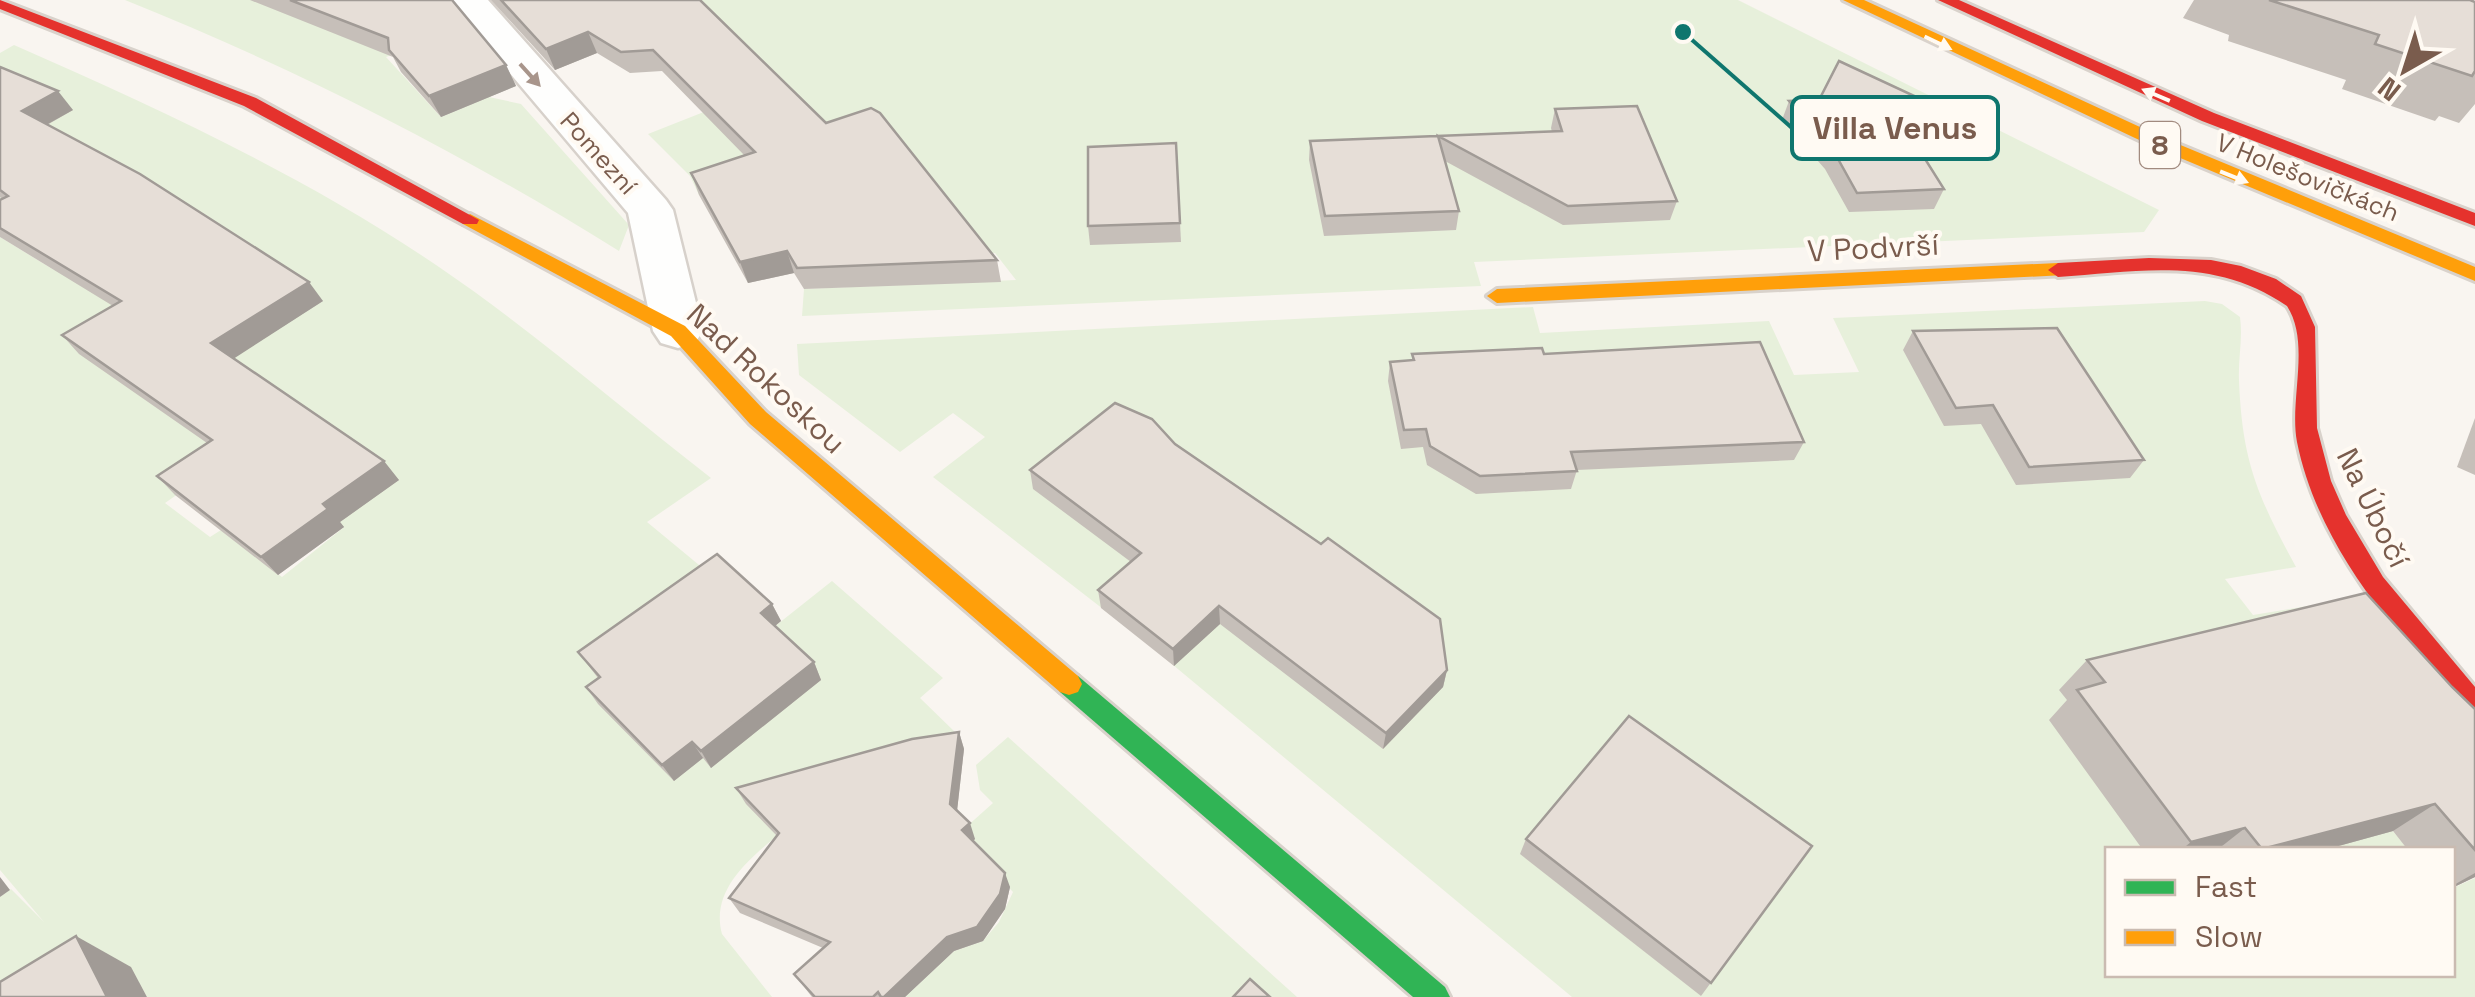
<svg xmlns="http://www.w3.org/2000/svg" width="2475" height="997" font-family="'Space Grotesk',sans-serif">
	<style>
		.green { fill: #e7f0db; fill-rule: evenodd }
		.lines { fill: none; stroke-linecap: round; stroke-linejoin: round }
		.street-casing { stroke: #d7d1cb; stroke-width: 5 }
		.fast-casing { stroke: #d9d2cb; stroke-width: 6 }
		.slow-casing { stroke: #d9d2cb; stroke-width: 6 }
		.jam-casing { stroke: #d9d2cb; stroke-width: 6 }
		.street { fill: #fefefd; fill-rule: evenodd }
		.fast { fill: #30b455; fill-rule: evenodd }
		.slow { fill: #ff9f0a; fill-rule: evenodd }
		.jam { fill: #e5322d; fill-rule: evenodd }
		.wall { fill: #c6bfb9 }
		.shaded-wall { fill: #a19b96 }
		.building { fill: #e6ded7; stroke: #a19b96; stroke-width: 2.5 }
		.oneway { fill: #fffaf3 }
		.oneway2 { fill: #a8958b }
		.labels { text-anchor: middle; stroke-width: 8; stroke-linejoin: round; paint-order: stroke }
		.far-street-label { font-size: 25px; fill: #7a5c4d; stroke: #fffaf3 }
		.shield { fill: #fffaf3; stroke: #a28b7f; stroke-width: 2.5 }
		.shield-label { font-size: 28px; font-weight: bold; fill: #7a5c4d }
		.street-label { font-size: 30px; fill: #7a5c4d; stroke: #fffaf3 }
		.leader { fill: none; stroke: #0f766e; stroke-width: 4 }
		.callout-dot { fill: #0f766e; stroke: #fffaf3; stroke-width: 4 }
		.callout { fill: #fffaf3; stroke: #0f766e; stroke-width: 4 }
		.callout-label { font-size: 32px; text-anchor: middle; font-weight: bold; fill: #7a5c4d }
	</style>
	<rect width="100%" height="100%" fill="#f9f5f0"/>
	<g class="green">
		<path d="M125,0H407L434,40L386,57L441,117L489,97L521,104L629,225L619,251C462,153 297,69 125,0Z"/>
		<path d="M677,0H1738L2159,210L2144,232L1474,262L1481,286L802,316L804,289L1016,280L995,253L979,254L720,188L699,195L690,176L648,134L772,85Z"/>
		<path d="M14,45C160,109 307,177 439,267C533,331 621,408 711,478L647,522L716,579L612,694L673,780L738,732L769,631L832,581L943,678L920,698L956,733L951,738C895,725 851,781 811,814L807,811C772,843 707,879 722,934L772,997H147L131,968L0,997V897L11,889L44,922L0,870V237L54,270L0,229V53ZM221,464L398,480L339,522L343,528L282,577L221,530L210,537L165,503Z"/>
		<path d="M2205,301L2222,304L2240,317C2243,339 2238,359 2239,380C2242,462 2258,497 2296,567L2225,579L2253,615L2326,603L2241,651L2408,849L2108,850V974H2452L2453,888L2475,878V997H1572L1143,640L933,477L985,437L953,413L900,452L799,375L797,344L1533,307L1540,333L1769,321L1794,375L1859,372L1833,318Z"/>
		<path d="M1008,737L1297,997H905L954,951L983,941L999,922L1013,892L968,846L965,828L993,803L980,790L976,765Z"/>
	</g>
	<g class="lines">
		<defs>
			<path id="street" d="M448,0H488L666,200L673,210L703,331L695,343L678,348L661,343L653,331L628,213Z"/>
			<path id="fast" d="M1069,673L1078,676L1445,987L1450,997H1413L1060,692L1056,684L1060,676Z"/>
			<g id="slow">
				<path d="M1843,0H1864L2166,139L2475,267V281L2154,147Z"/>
				<path d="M470,214L685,326L766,412L1078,676L1082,684L1078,692L1069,695L1060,692L750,424L671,336L463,224L461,220Z"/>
				<path d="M2058,263L2065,265L2068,270L2065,275L1497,303L1487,296L1497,289Z"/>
			</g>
			<g id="jam">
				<path d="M0,0L256,98L479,220L477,224H463L244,106L0,9Z"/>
				<path d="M1938,0H1959L2214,113L2475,213V226L2202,121Z"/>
				<path d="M2149,258L2211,260L2241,266L2276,279L2301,296L2315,327L2317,428L2331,481L2346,515L2383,577L2475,687V715L2466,712C2397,635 2318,547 2297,442C2289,400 2311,343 2287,306C2215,256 2141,271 2058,277L2048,270L2058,263Z"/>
			</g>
		</defs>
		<use href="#street" class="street-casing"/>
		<use href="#fast" class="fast-casing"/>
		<use href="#slow" class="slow-casing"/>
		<use href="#jam" class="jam-casing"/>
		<use href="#street" class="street"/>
		<use href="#fast" class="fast"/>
		<use href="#slow" class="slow"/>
		<use href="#jam" class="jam"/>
	</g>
	<g class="wall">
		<path d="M250,0H452L506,65L516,86L441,117L401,72L393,57Z"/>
		<path d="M491,0H700L826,123L997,260L1001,282L804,289L794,273L748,283L699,195L691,173L744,155L662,71L630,73L597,53L555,70Z"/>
		<path d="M2194,0H2470L2475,2V104L2459,123L2439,116L2435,121L2342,89L2346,80L2228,41L2229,35L2183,18Z"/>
		<path d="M0,67L73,110L47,125L323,301L233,358L399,480L340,522L344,527L278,575L175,495L157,476L207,443L79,354L62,335L113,306L0,237V200L2,199L0,197Z"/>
		<path d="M1789,101L1944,133L1920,151L1944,189L1934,209L1849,212L1825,169L1782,120Z"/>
		<path d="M1555,109L1677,201L1670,220L1563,225L1445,161L1459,211L1456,230L1324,236L1309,160L1310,141L1552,132L1551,128Z"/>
		<path d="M1176,143L1181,242L1090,245L1088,226Z"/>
		<path d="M1913,331L2144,460L2130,478L2016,485L1981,424L1944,426L1903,350Z"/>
		<path d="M1412,354H1544L1804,442L1794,460L1577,470L1571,489L1476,494L1427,465L1423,447L1401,449L1388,381L1390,362L1412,360Z"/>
		<path d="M2475,418V475L2457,467Z"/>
		<path d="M1175,444L1447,670L1443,687L1383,749L1220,624L1174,666L1101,608L1098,590L1131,562L1033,489L1030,470Z"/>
		<path d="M772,604L781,621L775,626L814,662L821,680L711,768L703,758L674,781L598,704L586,687L598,678L578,652Z"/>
		<path d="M2087,660L2452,687L2475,709V877L2452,888V850H2408L2393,831L2324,850H2143L2049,720L2067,700L2059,690Z"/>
		<path d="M959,732L964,749L957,811L975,839L973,841L1010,887L1005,909L983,941L954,951L905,997H812L794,974L823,948L740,913L729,898L777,836L746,804L736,788Z"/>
		<path d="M1526,839L1812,846L1701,996L1520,854Z"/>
	</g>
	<g class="shaded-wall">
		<path d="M588,32L597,53L555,70L546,49Z"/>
		<path d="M506,65L516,86L441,117L429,96Z"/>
		<path d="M58,91L73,110L37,130L22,111Z"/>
		<path d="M1953,114L1944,133L1906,162L1915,143Z"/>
		<path d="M787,251L794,273L748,283L740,262Z"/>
		<path d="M309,282L323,301L227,363L211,343Z"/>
		<path d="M384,461L399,480L340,522L344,527L278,575L261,557L323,504Z"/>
		<path d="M772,604L781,621L769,631L761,613Z"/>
		<path d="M1219,606L1220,624L1174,666L1173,649Z"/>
		<path d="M814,662L821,680L711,768L701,751Z"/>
		<path d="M1447,670L1443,687L1383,749L1386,733Z"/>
		<path d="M959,732L964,749L956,820L950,804Z"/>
		<path d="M692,742L703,758L674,781L662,765Z"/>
		<path d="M2435,804L2393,831L2324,850H2261Z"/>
		<path d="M970,823L975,839L968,846L962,830Z"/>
		<path d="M2245,828L2217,850H2181L2191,842Z"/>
		<path d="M1005,873L1010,887L1005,909L983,941L954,951L905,997H884L947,937Z"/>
		<path d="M2475,873V877L2452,888V886Z"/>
		<path d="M0,877L10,890L0,897Z"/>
		<path d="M76,936L131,967L147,997H107Z"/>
	</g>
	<g class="building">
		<path d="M290,0H452L506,65L429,96L389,50L388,38Z"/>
		<path d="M501,0H700L826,123L871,108L880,113L997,260L797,268L787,251L740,262L691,173L755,152L653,50L621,52L588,32L546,49Z"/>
		<path d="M2269,0H2470L2475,2V71L2472,76L2375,44L2379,35Z"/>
		<path d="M1839,61L1953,114L1915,143L1944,189L1857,193L1833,150L1789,101L1819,100Z"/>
		<path d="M0,67L58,91L22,111L140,174L309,282L211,343L384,461L323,504L328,509L261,557L157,476L212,440L62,335L121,301L0,228V200L8,196L0,190Z"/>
		<path d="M1637,106L1677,201L1568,206L1438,136L1459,211L1325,216L1310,141L1562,131L1555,109Z"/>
		<path d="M1176,143L1180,223L1088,226V147Z"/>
		<path d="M2057,328L2144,460L2029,467L1993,405L1956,408L1913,331Z"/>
		<path d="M1760,342L1804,442L1571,452L1577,471L1480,476L1430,446L1426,429L1404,430L1390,362L1414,360L1412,354L1542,348L1544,354Z"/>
		<path d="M1115,403L1152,419L1175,444L1321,544L1328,538L1440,619L1447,670L1386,733L1219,606L1173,649L1098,590L1141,553L1030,470Z"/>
		<path d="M717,554L772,604L761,613L814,662L701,751L692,742L662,765L586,687L600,677L578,652Z"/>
		<path d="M2366,593L2452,687L2475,709V850L2435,804L2262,849L2245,828L2191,842L2077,690L2105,682L2087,660Z"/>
		<path d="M1629,716L1812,846L1711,983L1526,839Z"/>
		<path d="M959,732L950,804L970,823L962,830L1005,873L1000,894L977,927L947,937L884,997H881L878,992L873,997H815L794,974L830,942L729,898L779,833L736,788L912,739Z"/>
		<path d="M76,936L107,997H0V982Z"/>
		<path d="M1250,979L1270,997H1233Z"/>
	</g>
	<defs><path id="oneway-solid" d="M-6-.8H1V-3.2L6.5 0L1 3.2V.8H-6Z" transform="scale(2.5)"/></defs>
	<g class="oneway">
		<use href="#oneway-solid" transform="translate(1938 43) rotate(26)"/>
		<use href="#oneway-solid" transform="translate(2156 95) rotate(-157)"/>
		<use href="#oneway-solid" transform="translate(2234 177) rotate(22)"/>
	</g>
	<use class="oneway2" href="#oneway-solid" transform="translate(530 75) rotate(48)"/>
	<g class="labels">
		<g class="far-street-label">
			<text transform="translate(599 153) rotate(48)" y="9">Pomezní</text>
			<text transform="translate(2308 177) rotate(22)" y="9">V Holešovičkách</text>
		</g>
		<rect class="shield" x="2140" y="122" width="40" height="46" rx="8"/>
		<g class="shield-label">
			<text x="2160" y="155">8</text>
		</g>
		<g class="street-label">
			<text transform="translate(1873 248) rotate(-3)" y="10">V Podvrší</text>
			<text transform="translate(766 379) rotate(43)" y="10">Nad Rokoskou</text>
			<text transform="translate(2373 508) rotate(64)" y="10">Na Úbočí</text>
		</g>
	</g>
	<path class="leader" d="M1683 32L1792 128"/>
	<circle class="callout-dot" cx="1683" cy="32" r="10"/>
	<rect class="callout" x="1792" y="97" width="206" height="62" rx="10"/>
	<g class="callout-label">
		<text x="1895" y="139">Villa Venus</text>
	</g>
	<rect x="2105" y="847" width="350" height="130" fill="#fffaf3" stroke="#cabbb1" stroke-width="2.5"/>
	<rect x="2125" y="880" width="50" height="15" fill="#30b455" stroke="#cabbb1" stroke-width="2.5"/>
	<text x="2195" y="897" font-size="30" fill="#7a5c4d">Fast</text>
	<rect x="2125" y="930" width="50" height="15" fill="#ff9f0a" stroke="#cabbb1" stroke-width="2.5"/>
	<text x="2195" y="947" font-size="30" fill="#7a5c4d">Slow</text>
	<g transform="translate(2405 70) rotate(219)" stroke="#fffaf3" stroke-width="8" paint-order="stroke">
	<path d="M0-8L18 38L0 25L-18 38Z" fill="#7a5c4d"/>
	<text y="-15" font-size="28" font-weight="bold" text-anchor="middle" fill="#7a5c4d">N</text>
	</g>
</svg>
